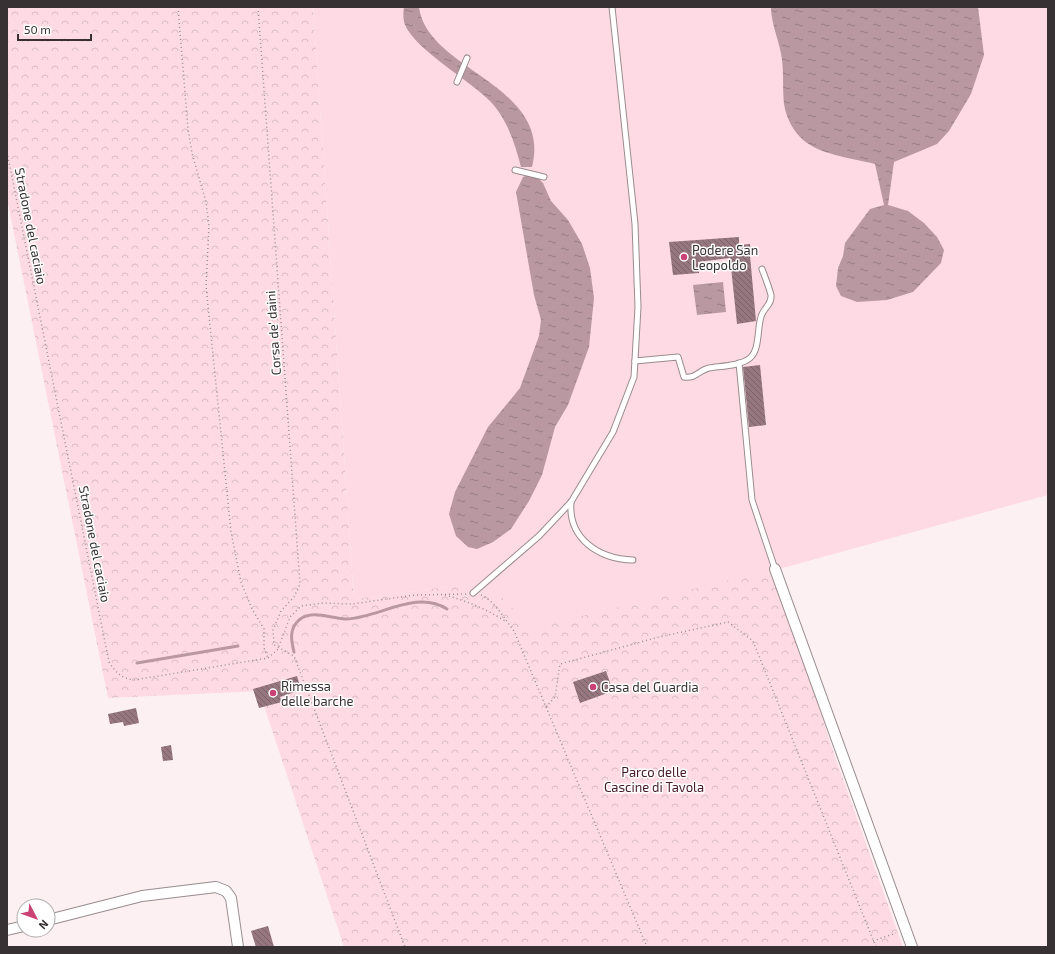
<svg xmlns="http://www.w3.org/2000/svg" width="1055" height="954" font-family="'Exo 2',sans-serif">
	<style>
		.grass { fill: #fedbe4 }
		.park { fill: url(#park-crowns) }
		.water { fill: url(#water-ripples) }
		.lines { fill: none; stroke-linecap: round; stroke-linejoin: round }
		.stream { stroke: #b998a1; stroke-width: 3 }
		.building { fill: url(#building-back-hatch) }
		.lane-casing { stroke: #998b8e; stroke-width: 7 }
		.street-casing { stroke: #998b8e; stroke-width: 12 }
		.path { stroke: #998f92; stroke-width: 1.5; stroke-dasharray: 1 3; stroke-linecap: butt }
		.lane { stroke: #fff; stroke-width: 5 }
		.street { stroke: #fff; stroke-width: 10 }
		.poi-dot { fill: #cb4075; stroke: #fff; stroke-width: 1.5 }
		.labels { text-anchor: middle; stroke-width: 3; stroke-linejoin: round; paint-order: stroke }
		.street-label { font-size: 13px; fill: #373133; stroke: #fff }
		.poi-label { font-size: 13px; fill: #373133; stroke: #fff; text-anchor: start }
		.park-label { font-size: 13px; fill: #461928; stroke: #fff }
	</style>
	<defs>
		<pattern id="park-crowns" width="20" height="18" patternUnits="userSpaceOnUse"><rect width="20" height="18" fill="#fedbe4"/><path d="M2 6a3 3 0 1 1 6 0M12 15a3 3 0 1 1 6 0" fill="none" stroke="#dabcc4"/></pattern>
		<pattern id="water-ripples" width="26" height="14" patternUnits="userSpaceOnUse"><rect width="26" height="14" fill="#b998a1"/><path d="M2 4q2-2 4 0t4 0M15 11q2-2 4 0t4 0" fill="none" stroke="#977d84"/></pattern>
		<pattern id="building-back-hatch" width="6" height="6" patternUnits="userSpaceOnUse"><rect width="6" height="6" fill="#96767f"/><path d="M-1 5l2 2M0 0l6 6M5-1l2 2" fill="none" stroke="#7b6169"/></pattern>
	</defs>
	<rect width="100%" height="100%" fill="#fdf0f3"/>
	<path class="grass" d="M313,7H1048V495L757,575L536,641L453,586L354,599Z"/>
	<path class="park" d="M7,7H313L354,599L453,586L497,592L521,617L529,629L775,569L834,754L903,947H344L259,691L108,698L7,199Z"/>
	<g class="water">
		<path d="M404,7H419C427,71 553,84 532,167H521C515,143 507,119 490,101C469,80 416,50 405,25C403,20 403,12 404,7Z"/>
		<path d="M771,7H978L984,55L971,94L949,131L937,144L894,162L888,205L908,211L924,223L937,237L944,250L941,263L913,292L887,300L857,302L841,296L836,286L838,268L843,256L845,243L870,209L884,205L875,164C837,154 797,155 785,109C782,97 784,74 782,60C780,42 771,25 771,7Z"/>
		<path d="M530,174L537,177L543,183L551,201L568,220L582,244L590,268L594,298L589,347L568,405L555,427L542,475L529,501L511,529L493,542L477,549L468,547L456,536L449,514L455,492L488,427L520,388L539,336L541,320L534,295L516,192L523,177Z"/>
		<path d="M723,282L726,312L697,315L693,285Z"/>
	</g>
	<g class="lines">
		<g class="stream">
			<path d="M294,652C291,640 289,629 299,620C312,609 332,619 346,619C379,618 416,589 447,609"/>
			<path d="M137,663L238,646"/>
		</g>
	</g>
	<g class="building">
		<path d="M739,237V245L750,244L751,256H750L756,321L737,324L730,258L698,262L699,273L673,275L669,242Z"/>
		<path d="M760,365L766,425L749,427L743,367Z"/>
		<path d="M606,671L613,691L580,703L573,682Z"/>
		<path d="M297,676L301,690L280,697L282,702L259,708L253,689Z"/>
		<path d="M136,708L139,723L124,726L123,722L110,724L108,714Z"/>
		<path d="M171,745L173,760L163,761L161,747Z"/>
		<path d="M268,926L274,947H256L251,931Z"/>
	</g>
	<g class="lines">
		<defs>
			<g id="lane">
				<path d="M457,82L467,58"/>
				<path d="M515,170L544,177"/>
				<path d="M635,361L678,357L684,377C696,379 699,370 709,368C721,366 740,366 750,358C760,349 757,329 761,317C763,308 772,305 771,295C769,287 765,277 762,269"/>
				<path d="M739,363L752,500L775,569"/>
				<path d="M571,502C568,539 599,559 633,560"/>
				<path d="M473,593L539,536L571,502L613,432L634,377L638,307L635,224L612,7"/>
			</g>
			<g id="street">
				<path d="M775,569L912,947"/>
				<path d="M48,920L142,896L216,887L226,891L231,898L238,947"/>
				<path d="M7,930L24,926"/>
			</g>
		</defs>
		<use href="#lane" class="lane-casing"/>
		<use href="#street" class="street-casing"/>
		<g class="path">
			<path d="M178,7L188,129L192,153L206,202L209,226L206,286L231,532L241,582L252,609L264,629V648L268,658"/>
			<path d="M258,7L300,584L294,597L281,611L273,630L274,645L294,656L405,947"/>
			<path d="M7,152L109,662C116,673 121,678 134,680L268,658L278,649L290,617L301,606L323,603L352,604L415,595L466,594"/>
			<path d="M445,595C467,601 486,609 505,621"/>
			<path d="M481,595C492,598 507,622 514,631L647,947"/>
			<path d="M546,707L555,697L560,664L659,637L728,622L753,641L876,947"/>
			<path d="M873,941L896,933"/>
		</g>
		<use href="#lane" class="lane"/>
		<use href="#street" class="street"/>
	</g>
	<g class="poi-dot">
		<circle cx="684" cy="257" r="4"/>
		<circle cx="593" cy="687" r="4"/>
		<circle cx="273" cy="693" r="4"/>
	</g>
	<g class="labels">
		<g class="street-label">
			<text transform="translate(31 226) rotate(79)" y="5">Stradone del caciaio</text>
			<text transform="translate(273 333) rotate(-94)" y="5">Corsa de' daini</text>
			<text transform="translate(95 544) rotate(79)" y="5">Stradone del caciaio</text>
		</g>
		<g class="poi-label">
			<text x="692" y="255">Podere San<tspan x="692" dy="15">Leopoldo</tspan></text>
			<text x="281" y="691">Rimessa<tspan x="281" dy="15">delle barche</tspan></text>
			<text x="601" y="692">Casa del Guardia</text>
		</g>
		<g class="park-label">
			<text x="654" y="777">Parco delle<tspan x="654" dy="15">Cascine di Tavola</tspan></text>
		</g>
	</g>
	<rect width="1055" height="954" fill="none" stroke="#373133" stroke-width="16"/>
	<g transform="translate(36 918) rotate(131)"><circle r="19" fill="#ffffff" stroke="#afadad"/>
	<path d="M0-3L7 15L0 10L-7 15Z" fill="#cb4075"/>
	<text y="-6" font-size="11" font-weight="bold" text-anchor="middle" fill="#373133">N</text>
	</g>
	<path d="M18 34v6h73v-6" fill="none" stroke="#373133" stroke-width="2"/>
	<text x="24" y="34" font-size="12" fill="#373133" stroke="#ffffff" stroke-width="3" paint-order="stroke">50 m</text>
</svg>
